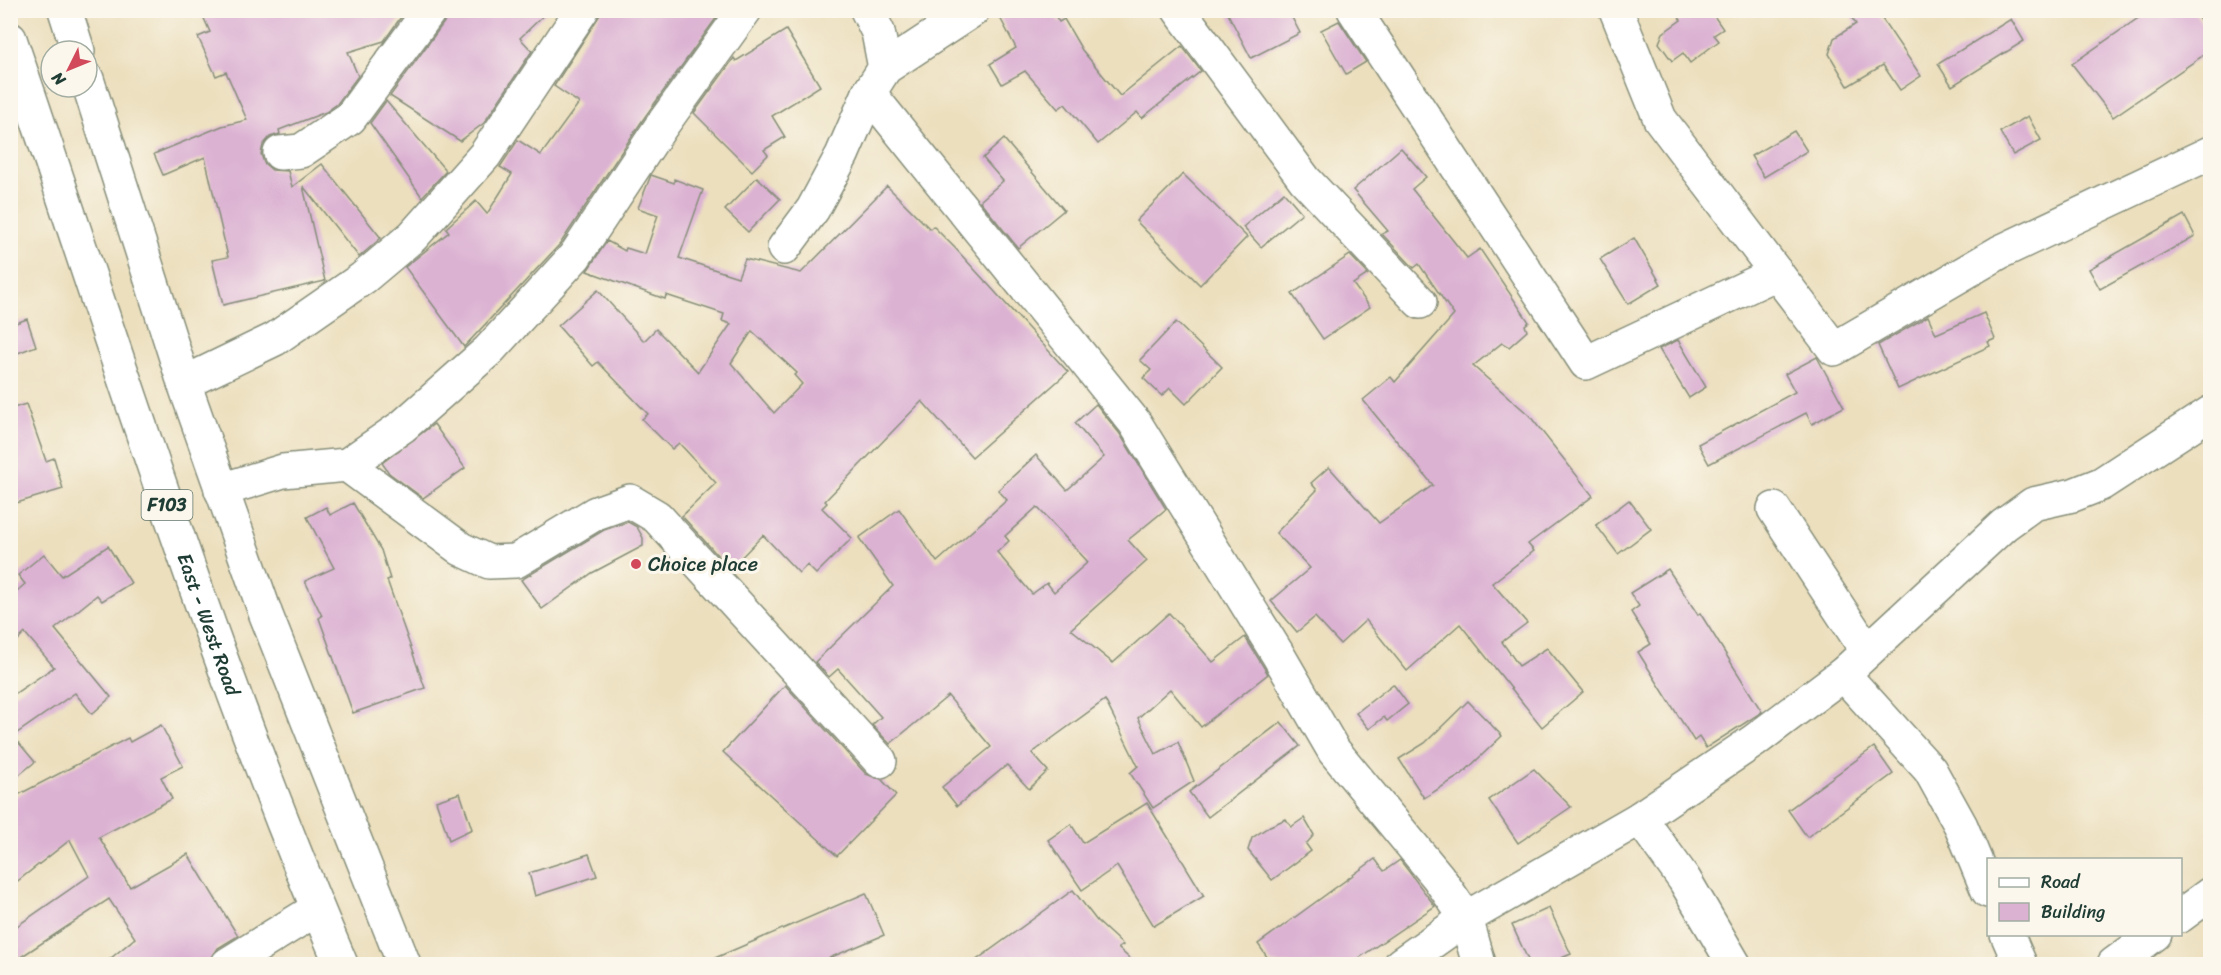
<svg xmlns="http://www.w3.org/2000/svg" width="2221" height="975" font-family="Sriracha,sans-serif">
	<style>
		.building { fill: #dcb2d3; fill-rule: evenodd }
		.lines { fill: none; stroke-linecap: round; stroke-linejoin: round }
		.minor-casing { stroke: #868e79; stroke-width: 36 }
		.major-casing { stroke: #868e79; stroke-width: 36 }
		.minor { stroke: #fff; stroke-width: 33 }
		.major { stroke: #fff; stroke-width: 33 }
		.poi-dot { fill: #d1495b; stroke: #fbf7ec; stroke-width: 2 }
		.labels { text-anchor: middle; stroke-width: 6; stroke-linejoin: round; paint-order: stroke }
		.shield { fill: #fbf7ec; stroke: #61756b; stroke-width: 1.5 }
		.shield-label { font-size: 18px; font-weight: bold; fill: #1f3d34 }
		.poi-label { font-size: 20px; fill: #1f3d34; stroke: #fbf7ec; text-anchor: start }
		.street-label { font-size: 20px; fill: #1f3d34; stroke: #fbf7ec }
	</style>
	<rect width="100%" height="100%" fill="#fbf7ec"/>
	<filter id="ink" filterUnits="userSpaceOnUse"><feTurbulence type="fractalNoise" baseFrequency=".0167" numOctaves="2"/><feDisplacementMap in="SourceGraphic" scale="12" xChannelSelector="R" yChannelSelector="G"/><feConvolveMatrix kernelMatrix="1 2 1 2 8 2 1 2 1" color-interpolation-filters="sRGB"/></filter>
	<filter id="wash" filterUnits="userSpaceOnUse"><feTurbulence type="fractalNoise" baseFrequency=".008" numOctaves="4" result="noise"/><feDisplacementMap in="SourceGraphic" scale="24" xChannelSelector="R" yChannelSelector="G"/><feGaussianBlur stdDeviation="1.35" result="paint"/><feColorMatrix in="noise" values="0 0 0 0 0 0 0 0 0 0 0 0 0 0 0 0 0 1.4 0 .05"/><feComposite in="paint" operator="in"/></filter>
	<g filter="url(#wash)">
		<rect width="100%" height="100%" fill="#ecdfbe"/>
		<g id="blocks">
			<g class="building">
				<path d="M214,10H406L384,41L348,52L358,76L337,104L326,112L279,130L280,134L270,137L263,145L261,154L264,163L272,170L288,171L292,187L322,164L381,238L359,257L303,186L325,281L223,305L212,260L228,257L205,157L163,175L154,154L222,126L247,120L226,72L216,76L198,37L210,32L203,16Z"/>
				<path d="M448,10H549L520,38L532,51L484,123L460,141L390,96L445,21Z"/>
				<path d="M603,10H711L717,17L644,118L560,244L464,347L405,267L449,232L446,228L476,201L487,214L512,174L500,167L518,140L541,155L579,103L554,86Z"/>
				<path d="M996,10H1052L1059,22L1064,19L1082,50L1120,96L1182,46L1201,71L1142,118L1137,112L1098,144L1065,104L1058,109L1025,71L1002,84L990,64L1016,48Z"/>
				<path d="M1226,10H1288L1300,33L1251,58Z"/>
				<path d="M1674,10H1710L1723,29L1714,35L1719,41L1690,63L1683,53L1672,61L1659,43L1663,33L1681,20Z"/>
				<path d="M1846,10H1876L1921,76L1900,90L1883,65L1848,86L1829,54L1834,38L1856,24Z"/>
				<path d="M2150,10H2193L2203,25L2211,20V50L2113,117L2072,64Z"/>
				<path d="M2011,19L2024,41L1952,86L1938,64Z"/>
				<path d="M1339,21L1366,62L1346,74L1321,30Z"/>
				<path d="M786,30L820,86L772,116L785,137L764,150L768,155L752,171L694,113L734,58L736,61Z"/>
				<path d="M386,101L446,171L422,197L370,123Z"/>
				<path d="M2028,116L2041,140L2013,155L2000,132Z"/>
				<path d="M1794,131L1807,151L1764,177L1751,156Z"/>
				<path d="M1004,139L1064,210L1018,248L980,201L1003,181L983,158Z"/>
				<path d="M1401,148L1426,177L1412,189L1467,258L1480,249L1529,322L1525,325L1527,331L1509,347L1502,343L1473,366L1529,415L1593,496L1528,544L1534,551L1492,583L1527,623L1502,642L1519,666L1547,648L1583,692L1542,727L1460,624L1407,671L1366,620L1340,644L1315,617L1297,632L1271,601L1310,568L1276,533L1317,490L1311,483L1329,467L1379,523L1433,485L1363,400L1391,377L1395,382L1454,315L1419,264L1414,268L1382,234L1388,231L1353,190Z"/>
				<path d="M1183,174L1247,237L1200,285L1136,221Z"/>
				<path d="M651,175L674,183V179L703,190L679,258L738,277L745,259L801,273L887,186L930,229L933,226L955,248L1068,372L972,457L922,401L825,501L827,503L822,508L852,538L816,574L807,565L799,573L763,535L730,569L682,516L716,483L679,443L672,449L642,419L648,414L598,362L593,366L558,326L598,290L644,341L656,329L698,372L731,324L722,321L724,314L666,295L665,299L587,271L607,241L625,251L626,248L645,254L658,215L638,208ZM752,331L797,373L794,375L802,384L774,413L731,363Z"/>
				<path d="M757,177L780,199L748,232L725,210Z"/>
				<path d="M1284,192L1302,213L1261,247L1243,227Z"/>
				<path d="M2184,215L2195,236L2100,289L2089,269Z"/>
				<path d="M1634,238L1661,284L1628,304L1600,259Z"/>
				<path d="M1350,255L1368,274L1353,284L1370,307L1323,339L1292,294Z"/>
				<path d="M1984,313L1995,339L1988,342L1990,346L1898,389L1878,345L1928,316L1936,334Z"/>
				<path d="M27,319L36,346L10,356V325Z"/>
				<path d="M1176,322L1222,367L1186,404L1170,388L1162,396L1143,378L1151,370L1140,360Z"/>
				<path d="M1678,340L1706,387L1689,398L1659,349Z"/>
				<path d="M1817,357L1844,407L1812,424L1806,413L1709,464L1698,444L1795,392L1785,374Z"/>
				<path d="M26,404L46,461L54,458L63,489L10,505V409Z"/>
				<path d="M1096,404L1120,434L1166,509L1128,540L1147,561L1071,629L1113,663L1169,613L1213,662L1245,637L1268,674L1201,727L1170,689L1138,718L1156,754L1178,742L1194,781L1153,808L1130,773L1138,766L1105,700L1032,753L1048,771L1029,789L1007,765L957,806L942,787L991,747L948,696L890,744L872,725L881,717L838,669L829,677L815,662L893,586L859,538L899,509L937,562L1007,500L998,490L1036,455L1067,490L1104,457L1075,423ZM1037,507L1088,562L1054,592L1047,583L1032,594L997,552L1009,541L1005,536Z"/>
				<path d="M434,424L465,468L423,498L389,473L382,463Z"/>
				<path d="M1629,500L1651,529L1618,554L1596,525Z"/>
				<path d="M353,503L381,550L390,579L387,580L425,688L353,713L319,618L322,616L305,581L334,568L307,517L326,507L330,515Z"/>
				<path d="M628,522L637,527L643,538V546L592,573L542,609L521,580L604,530Z"/>
				<path d="M108,546L131,583L102,601L97,595L55,629L111,697L92,714L75,693L13,736L35,762L10,782V697L54,667L25,633L10,648V597L25,584L18,575L44,554L62,576Z"/>
				<path d="M1668,569L1698,615L1700,613L1762,712L1706,748L1699,737L1694,741L1638,652L1651,644L1631,612L1639,606L1630,593Z"/>
				<path d="M1393,684L1408,704L1387,721L1384,717L1369,729L1356,713Z"/>
				<path d="M785,685L866,774L881,779L896,795L837,856L723,752Z"/>
				<path d="M1468,701L1502,736L1461,775L1424,798L1399,759L1425,743Z"/>
				<path d="M1281,722L1300,746L1208,817L1189,792Z"/>
				<path d="M161,725L183,766L161,777L172,799L99,837L130,887L188,854L238,936L218,948L210,961L204,964H104L135,938L109,899L10,964V931L89,876L70,840L10,887V799L128,738L130,742Z"/>
				<path d="M1874,747L1893,774L1807,837L1788,810Z"/>
				<path d="M1534,769L1571,807L1518,843L1489,800Z"/>
				<path d="M460,793L472,829L449,840L436,801Z"/>
				<path d="M1147,803L1204,896L1154,926L1117,866L1082,890L1048,840L1071,824L1083,843Z"/>
				<path d="M1304,818L1314,835L1306,844L1311,851L1272,880L1248,850L1252,838L1270,826L1286,819L1291,827Z"/>
				<path d="M589,854L597,876L535,896L529,873Z"/>
				<path d="M1375,859L1384,871L1400,860L1435,906L1350,964H1272L1258,944Z"/>
				<path d="M1073,890L1097,921L1123,945L1118,948L1136,964H971Z"/>
				<path d="M866,893L884,935L815,964H701Z"/>
				<path d="M1549,908L1571,954L1547,964H1530L1512,925Z"/>
			</g>
		</g>
	</g>
	<g filter="url(#ink)">
		<use href="#blocks" fill-opacity="0" stroke="#868e79" stroke-width="1.5"/>
		<g class="lines">
			<defs>
				<g id="minor">
					<path d="M867,10L878,32L885,68"/>
					<path d="M1179,10L1305,180L1420,302"/>
					<path d="M1354,10L1586,363L1777,273"/>
					<path d="M1616,10L1660,119L1834,349L2000,252L2210,153"/>
					<path d="M869,93L1135,423L1277,653L1334,751L1438,877L1466,918L1479,964"/>
					<path d="M280,153L301,151L350,118L430,10"/>
					<path d="M784,248L813,209L842,155L869,93L885,68L973,10"/>
					<path d="M184,383L275,339L363,278L413,236L485,155L582,10"/>
					<path d="M347,465L461,549L489,562L516,561L596,513L630,501L657,517L880,761"/>
					<path d="M221,490L283,471L347,465L403,426L489,350L575,256L660,128L745,10"/>
					<path d="M1774,509L1867,651"/>
					<path d="M1843,674L1930,770L1961,826L1988,891"/>
					<path d="M1640,818L1684,879L1734,964"/>
					<path d="M2180,916L2210,894"/>
					<path d="M2007,934L2020,964"/>
					<path d="M228,964L317,909"/>
					<path d="M1401,964L1466,918L1640,818L1754,741L1843,674L2004,525L2033,504L2073,495L2101,484L2210,413"/>
					<path d="M2114,964L2155,934"/>
				</g>
				<g id="major">
					<path d="M65,10L78,51"/>
					<path id="s1" d="M10,39C116,349 212,663 341,964"/>
					<path d="M87,79L184,383L266,615L404,964"/>
				</g>
			</defs>
			<use href="#minor" class="minor-casing"/>
			<use href="#major" class="major-casing"/>
			<use href="#minor" class="minor"/>
			<use href="#major" class="major"/>
		</g>
	</g>
	<circle class="poi-dot" cx="636" cy="564" r="6"/>
	<g class="labels">
		<rect class="shield" x="141.5" y="490" width="51" height="30" rx="4.5"/>
		<g class="shield-label">
			<text x="167" y="511">F103</text>
		</g>
		<g class="poi-label">
			<text x="648" y="571">Choice place</text>
		</g>
		<g class="street-label">
			<text dy="7" stroke="none"><textPath href="#s1" startOffset="618">East - West Road</textPath></text>
		</g>
	</g>
	<rect width="2221" height="975" fill="none" stroke="#fbf7ec" stroke-width="36"/>
	<rect x="1987" y="858" width="195" height="78" fill="#fbf7ec" stroke="#a3ada2" stroke-width="1.5"/>
	<rect x="1999" y="878" width="30" height="9" fill="#ffffff" stroke="#a3ada2" stroke-width="1.5"/>
	<text x="2041" y="888" font-size="18" fill="#1f3d34">Road</text>
	<rect x="1999" y="903" width="30" height="18" fill="#dcb2d3" stroke="#a3ada2" stroke-width="1.5"/>
	<text x="2041" y="918" font-size="18" fill="#1f3d34">Building</text>
	<g transform="translate(69 69) rotate(227)"><circle r="28" fill="#fbf7ec" stroke="#a3ada2" stroke-width="1.5"/>
	<path d="M0-4.5L10 22L0 15L-10 22Z" fill="#d1495b"/>
	<text y="-9" font-size="16" font-weight="bold" text-anchor="middle" fill="#1f3d34">N</text>
	</g>
</svg>
